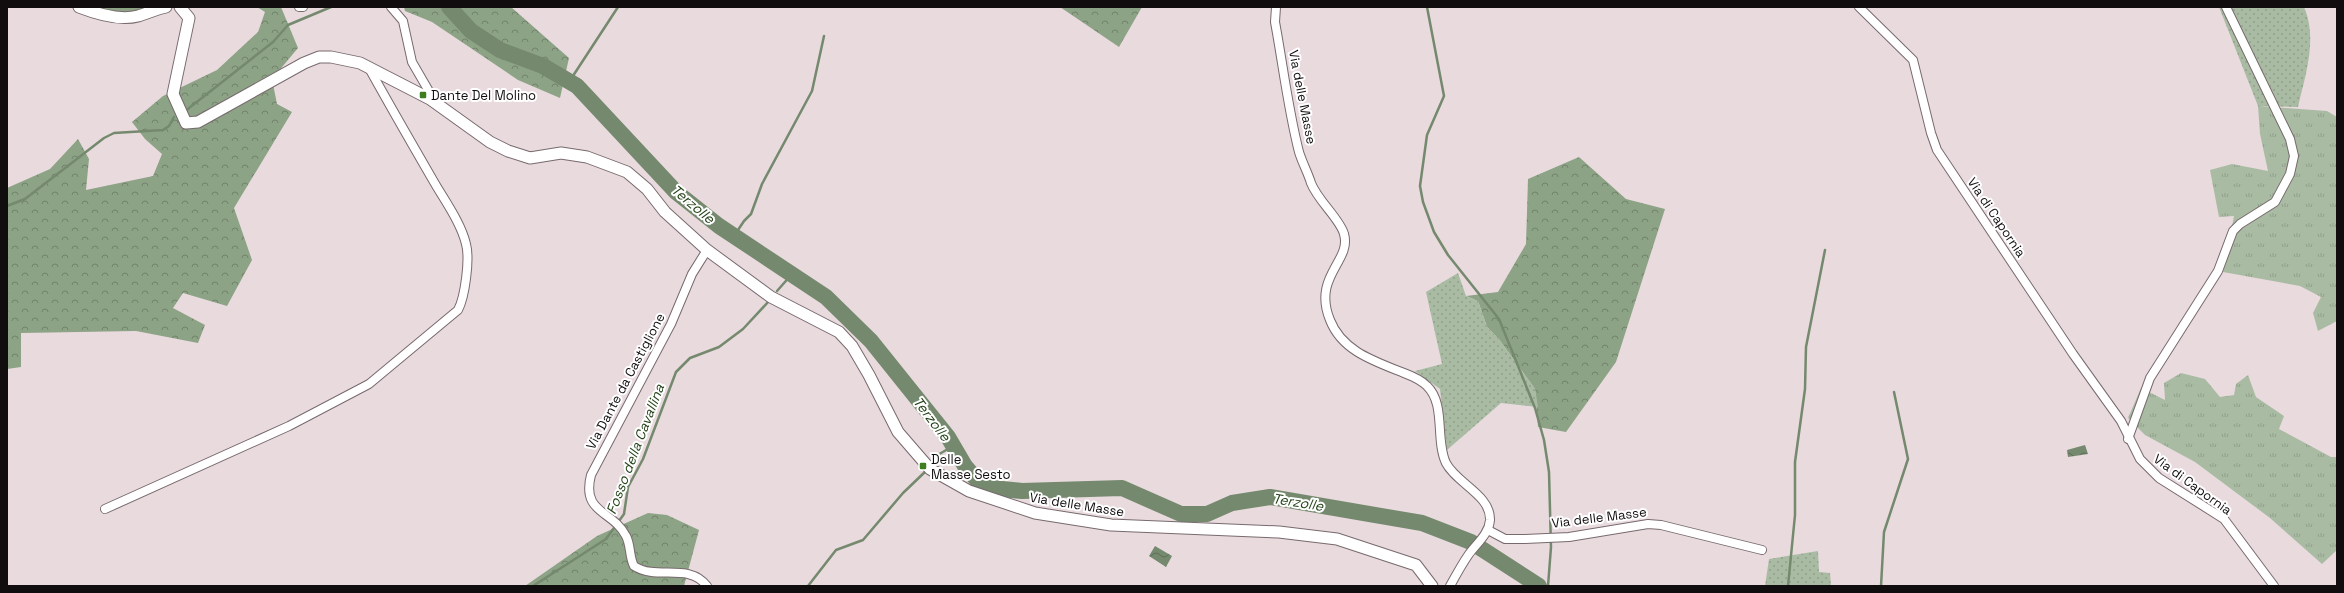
<svg xmlns="http://www.w3.org/2000/svg" width="2344" height="593" font-family="'Space Grotesk',sans-serif">
	<style>
		.grass { fill: url(#grass-tufts) }
		.forest { fill: url(#forest-crowns) }
		.park { fill: url(#park-dots) }
		.water { fill: url(#water-waves) }
		.lines { fill: none; stroke-linecap: round; stroke-linejoin: round }
		.stream { stroke: #74896d; stroke-width: 2.5 }
		.river { stroke: #74896d; stroke-width: 16 }
		.street-casing { stroke: #776a6d; stroke-width: 10 }
		.secondary-casing { stroke: #776a6d; stroke-width: 13 }
		.street { stroke: #fff; stroke-width: 8 }
		.secondary { stroke: #fff; stroke-width: 11 }
		.poi-dot { fill: #3e7e1e; stroke: #fff; stroke-width: 1.5 }
		.labels { text-anchor: middle; stroke-width: 4; stroke-linejoin: round; paint-order: stroke }
		.poi-label { font-size: 13px; fill: #110d0e; stroke: #fff; text-anchor: start }
		.street-label { font-size: 13px; fill: #110d0e; stroke: #fff }
		.water-label { font-size: 14px; font-style: italic; fill: #244318; stroke: #fff }
	</style>
	<defs>
		<pattern id="grass-tufts" width="24" height="20" patternUnits="userSpaceOnUse"><rect width="24" height="20" fill="#a9bca3"/><path d="M3 7l-1-3M5 7V3M7 7l1-3M15 17l-1-3M17 17v-4M19 17l1-3" fill="none" stroke="#90a08b"/></pattern>
		<pattern id="forest-crowns" width="20" height="18" patternUnits="userSpaceOnUse"><rect width="20" height="18" fill="#8da386"/><path d="M2 6a3 3 0 1 1 6 0M12 15a3 3 0 1 1 6 0" fill="none" stroke="#72836c"/></pattern>
		<pattern id="park-dots" width="8" height="8" patternUnits="userSpaceOnUse"><rect width="8" height="8" fill="#a9bca3"/><path d="M2 2h.1M6 6h.1" fill="none" stroke="#90a08b" stroke-width="1.8" stroke-linecap="round"/></pattern>
		<pattern id="water-waves" width="16" height="10" patternUnits="userSpaceOnUse"><rect width="16" height="10" fill="#74896d"/><path d="M0 5q4-4 8 0t8 0" fill="none" stroke="#5e6e58"/></pattern>
	</defs>
	<rect width="100%" height="100%" fill="#e9dade"/>
	<g class="grass">
		<path d="M2258,106L2327,111L2337,117V321L2318,331L2313,313L2321,297L2300,286L2223,272L2234,216L2219,217L2210,170L2232,164L2268,171L2260,134Z"/>
		<path d="M2181,373L2205,379L2220,397L2234,395L2236,384L2248,375L2256,397L2284,416L2279,429L2331,457H2337V550L2322,564L2270,518L2195,462L2145,435L2128,418L2141,388L2165,400L2164,383Z"/>
	</g>
	<g class="forest">
		<path d="M93,7H149L126,13Z"/>
		<path d="M257,7H281L298,48L272,79L277,104L292,112L234,208L252,260L227,306L183,293L173,308L205,325L198,343L136,331L21,333V367L7,369V188L50,169L78,139L89,159L86,190L153,176L162,154L145,139L132,122L163,96L217,70L258,32L265,12Z"/>
		<path d="M404,7H511L569,58L560,98L518,80L432,22L405,11Z"/>
		<path d="M1060,7H1142L1119,47Z"/>
		<path d="M1579,157L1626,199L1665,209L1616,362L1566,432L1538,427L1535,389L1498,338L1487,327L1478,301L1466,296L1498,292L1526,244L1528,179Z"/>
		<path d="M648,513L667,515L699,530L684,586H525L597,536Z"/>
	</g>
	<g class="park">
		<path d="M2219,7H2304C2318,39 2305,76 2298,107L2258,106Z"/>
		<path d="M1458,273L1466,296L1478,301L1487,327L1498,338L1535,389L1538,407L1501,403L1447,450L1440,389L1415,371L1442,364L1426,292Z"/>
		<path d="M1818,551L1819,572L1830,573L1831,586H1765L1769,559Z"/>
	</g>
	<g class="water">
		<path d="M2085,445L2088,454L2068,457L2067,450Z"/>
		<path d="M1155,546L1172,556L1166,567L1149,556Z"/>
	</g>
	<g class="lines">
		<g class="stream">
			<path d="M1427,7L1444,96L1427,135L1420,186L1423,202L1434,232L1448,255L1499,319L1535,408L1544,440L1549,472L1551,547L1548,586"/>
			<path d="M569,82L618,7"/>
			<path d="M184,112L273,42L288,25L331,7"/>
			<path d="M7,206L25,199L104,138L114,133L163,130L169,126L174,117"/>
			<path d="M734,236L744,221L751,214L762,184L812,91L824,36"/>
			<path d="M777,291L792,274"/>
			<path d="M931,465L936,456L953,446"/>
			<path d="M533,586L606,539L624,514L628,487L643,459L676,372L690,358L719,347L743,329L769,301"/>
			<path d="M808,586L836,550L863,540L903,493L927,470"/>
			<path d="M1788,586L1795,515V462L1805,389L1806,347L1825,250"/>
			<path d="M1881,586L1884,532L1908,459L1894,392"/>
		</g>
		<path class="river" d="M449,7L471,31L500,50L543,66L577,86L676,192L719,226L826,297L871,341L948,437L965,466L977,480L992,488L1022,491L1122,488L1181,514H1207L1232,503L1270,497L1422,523L1471,542L1539,586"/>
		<defs>
			<g id="street">
				<path d="M299,7H303"/>
				<path d="M391,7L403,21L412,62L430,93V99"/>
				<path d="M1276,7L1275,22C1283,65 1288,109 1299,152C1302,162 1308,173 1311,183C1318,201 1340,219 1344,234C1352,261 1312,276 1330,320C1342,351 1374,361 1404,373C1412,376 1421,380 1427,386C1446,404 1435,440 1446,463C1456,483 1491,495 1490,520C1489,534 1476,544 1469,554C1462,564 1456,575 1450,586"/>
				<path d="M1859,7L1913,60L1931,133L1937,150L2073,354L2121,421L2140,459L2159,478L2224,519L2274,586"/>
				<path d="M707,250L692,274L671,324L591,475C581,514 613,510 626,536C631,545 629,557 634,566C657,581 689,562 707,586"/>
				<path d="M2128,439L2150,378L2218,271L2233,231L2240,224L2275,202L2290,174L2294,156L2290,139L2226,7"/>
				<path d="M105,509L289,426L369,384L458,310C465,297 470,259 466,244C461,223 445,201 434,182C412,144 390,106 369,68"/>
				<path d="M1488,530L1505,539H1525L1569,537L1648,524L1661,525L1762,550"/>
			</g>
			<g id="secondary">
				<path d="M79,7C97,14 120,21 138,16C148,13 156,9 166,7"/>
				<path d="M180,7L189,18L173,94L186,123L198,122L304,63L319,57H331L360,63L430,99L490,142L508,151L530,158L561,153L587,157L627,172L647,189L665,212L707,250L771,297L839,332L852,346L869,375L898,432L930,469L969,491L1035,513L1111,525L1279,532L1337,539L1416,565L1432,586"/>
			</g>
		</defs>
		<use href="#street" class="street-casing"/>
		<use href="#secondary" class="secondary-casing"/>
		<use href="#street" class="street"/>
		<use href="#secondary" class="secondary"/>
	</g>
	<g class="poi-dot">
		<rect x="419" y="91" width="8" height="8" rx="2"/>
		<rect x="919" y="462" width="8" height="8" rx="2"/>
	</g>
	<g class="labels">
		<g class="poi-label">
			<text x="431" y="100">Dante Del Molino</text>
			<text x="931" y="464">Delle<tspan x="931" dy="15">Masse Sesto</tspan></text>
		</g>
		<g class="street-label">
			<text transform="translate(1303 97) rotate(79)" y="5">Via delle Masse</text>
			<text transform="translate(1997 217) rotate(56)" y="5">Via di Capornia</text>
			<text transform="translate(625 381) rotate(-62)" y="5">Via Dante da Castiglione</text>
			<text transform="translate(2193 484) rotate(36)" y="5">Via di Capornia</text>
			<text transform="translate(1077 504) rotate(9)" y="5">Via delle Masse</text>
			<text transform="translate(1599 517) rotate(-7)" y="5">Via delle Masse</text>
		</g>
		<g class="water-label">
			<text transform="translate(693 204) rotate(40)" y="5">Terzolle</text>
			<text transform="translate(932 419) rotate(53)" y="5">Terzolle</text>
			<text transform="translate(635 449) rotate(-69)" y="5">Fosso della Cavallina</text>
			<text transform="translate(1298 502) rotate(9)" y="5">Terzolle</text>
		</g>
	</g>
	<rect width="2344" height="593" fill="none" stroke="#110d0e" stroke-width="16"/>
</svg>
